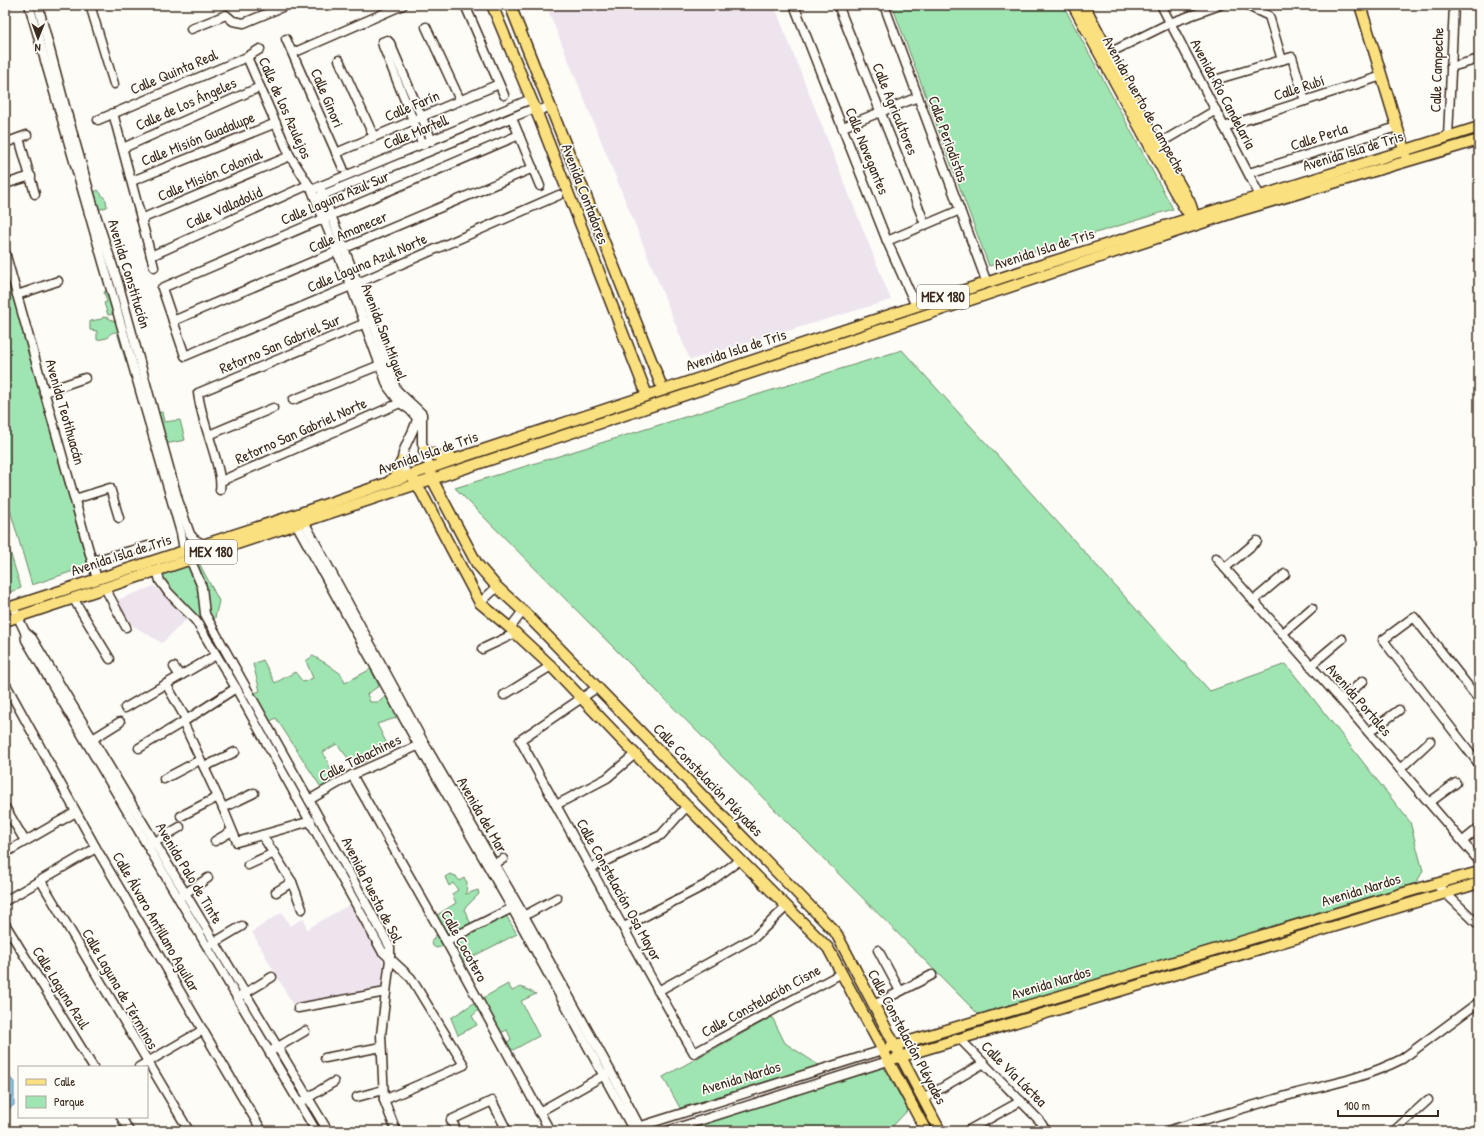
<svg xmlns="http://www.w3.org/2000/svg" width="1484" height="1136" font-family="'Patrick Hand',sans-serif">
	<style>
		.built { fill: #ede4ee }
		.green { fill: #9fe5b1; stroke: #6d8868 }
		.water { fill: #88c5e8; stroke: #698797 }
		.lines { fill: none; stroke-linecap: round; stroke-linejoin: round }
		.minor-casing { stroke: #3b2a1e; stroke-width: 11 }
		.major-casing { stroke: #3b2a1e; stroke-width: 13 }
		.minor { stroke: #fdfcf7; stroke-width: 8 }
		.major { stroke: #fbe080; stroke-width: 10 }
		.labels { text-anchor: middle; stroke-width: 3.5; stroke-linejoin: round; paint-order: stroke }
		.shield { fill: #fdfcf7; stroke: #75695f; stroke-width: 1 }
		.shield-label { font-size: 14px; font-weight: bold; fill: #3b2a1e }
		.street-label { font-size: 15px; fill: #3b2a1e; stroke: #fdfcf7 }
	</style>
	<rect width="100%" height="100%" fill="#fdfcf7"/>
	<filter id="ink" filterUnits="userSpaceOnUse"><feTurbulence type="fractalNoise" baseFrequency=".025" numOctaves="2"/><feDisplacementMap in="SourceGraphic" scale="8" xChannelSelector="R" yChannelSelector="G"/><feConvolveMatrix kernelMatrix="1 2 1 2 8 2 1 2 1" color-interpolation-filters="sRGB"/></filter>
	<g filter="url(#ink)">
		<g class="built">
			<path d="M546,5H774L891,300L690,360Z"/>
			<path d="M154,586L188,618L162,643L127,622L117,600Z"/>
			<path d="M352,903L383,962L381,990L293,1005L252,932L282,912L290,926L304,918L307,929Z"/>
		</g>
		<g class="green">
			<path d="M892,5H1063L1173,209L989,266Z"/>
			<path d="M98,190L106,200L107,207L98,210L93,193Z"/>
			<path d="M5,266L88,566L32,585L5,493Z"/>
			<path d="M108,290L115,314L108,315L104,303L107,302L104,292Z"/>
			<path d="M103,317C109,317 112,321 117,322L128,362H126L117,332C112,332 109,334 107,338L97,340V331L90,330V321L102,319Z"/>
			<path d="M902,350L1210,691L1286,664L1410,822L1423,871L1416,883L980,1016L455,488Z"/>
			<path d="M162,412L164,422L180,420L185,440L165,444L154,413Z"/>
			<path d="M5,535L21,588L5,594Z"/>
			<path d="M196,557L219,601L212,630L148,573Z"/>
			<path d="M313,656L327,664L341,674L345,683L371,669L379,686L367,694L370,702H379L387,695L396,718L377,724L389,748L355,767L337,744L323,752L337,783L322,789L276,718L269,722L251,694L260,691L253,664L263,660L275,683L295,672L303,682L313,678L306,661Z"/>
			<path d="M450,874L456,876L459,881L464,878L467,882L466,894L478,890L479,894L464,909L471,924L449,936L437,915L456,903L452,894L458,890L453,883L449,886L445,877Z"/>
			<path d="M504,912L517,934L466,960L461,966L447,941Z"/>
			<path d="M436,935L441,938L442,943L445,946L436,948L433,946L431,942Z"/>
			<path d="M508,984L512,991L521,987L536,994L521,1001L539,1036L513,1050L505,1044L511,1039L507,1030L498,1034L481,999Z"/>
			<path d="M474,1003L479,1010L472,1016L477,1025L458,1035L451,1018Z"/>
			<path d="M772,1017L785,1043L820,1066L680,1108L663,1077Z"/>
			<path d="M883,1066L908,1110L888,1131H695L692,1126Z"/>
		</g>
		<path class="water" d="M5,1072L14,1082V1105L5,1112Z"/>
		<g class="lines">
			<defs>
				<g id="minor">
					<path d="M29,5L181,533L184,550"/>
					<path d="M38,5L65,106L96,215L118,282L178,500L190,534L194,539L203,544"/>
					<path d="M90,5L114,84"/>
					<path d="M465,5L504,95"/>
					<path d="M794,5L887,241L916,306"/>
					<path d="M838,5L925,224"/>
					<path d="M884,5L987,283"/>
					<path d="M1161,5L1260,196"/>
					<path d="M1250,5L1252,8L1269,16L1282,60"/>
					<path d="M426,27L460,100"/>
					<path d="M191,29L226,15L233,21L244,23L287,5"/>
					<path d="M286,39L343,168"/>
					<path d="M293,53L403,5"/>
					<path d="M1105,55L1170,23L1220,5"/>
					<path d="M247,57L290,156L312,190L315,198L351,286L388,387L400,403L410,410L417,418C414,438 391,456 409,475"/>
					<path d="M339,60L374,137"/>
					<path d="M1451,67L1479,59"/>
					<path d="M1218,79L1292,57L1305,101"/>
					<path d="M113,113L154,267"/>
					<path d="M98,120L247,57L260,49"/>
					<path d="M514,123L540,186"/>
					<path d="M843,127L918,97"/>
					<path d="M1224,127L1382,76"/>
					<path d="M519,135L162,288L185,356L358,283L559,195"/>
					<path d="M1448,137L1454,5"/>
					<path d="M19,138L35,194"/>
					<path d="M5,143L27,135"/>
					<path d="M423,145L383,46L382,42L387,40L390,43L432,141"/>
					<path d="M1153,147L1216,110"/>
					<path d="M123,148L260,87"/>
					<path d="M336,153L499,84"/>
					<path d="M1249,173L1397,127"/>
					<path d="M132,181L276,123"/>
					<path d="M5,184L31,176"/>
					<path d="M320,187L372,320L396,389C404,398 414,405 422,414V443L430,468"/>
					<path d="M316,188L531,99"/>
					<path d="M318,197L535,108L541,110L550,106"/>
					<path d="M141,219L290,156"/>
					<path d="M887,241L960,210"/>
					<path d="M5,252L97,579"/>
					<path d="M151,256L308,185"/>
					<path d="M17,295L58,281"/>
					<path d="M173,321L533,168"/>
					<path d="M44,392L85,378"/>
					<path d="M293,400L385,363"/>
					<path d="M209,435L273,408"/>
					<path d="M221,481L400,403"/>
					<path d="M220,490C222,479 218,470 216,460C210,438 201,416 198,393L368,322"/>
					<path d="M75,499L110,488L119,518"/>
					<path d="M302,518L424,743L518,905L611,1072L642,1131"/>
					<path d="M294,520L419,746L512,908L634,1131"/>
					<path d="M1216,558L1341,700L1479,861"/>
					<path d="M190,559L202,587L205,614L309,800L390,947V959L381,1035L384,1100L396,1131"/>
					<path d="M92,561L148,546"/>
					<path d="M1225,568L1257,541"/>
					<path d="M157,570L160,581L168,592L196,621L236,688L382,951L411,978L464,1065L384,1100"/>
					<path d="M105,588L126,627"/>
					<path d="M73,598L110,659"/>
					<path d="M1253,601L1285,574"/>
					<path d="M480,603L497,587"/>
					<path d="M15,611L25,632L26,640L316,1131"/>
					<path d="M510,628L523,611"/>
					<path d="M25,632L32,638L328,1131"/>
					<path d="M1282,634L1312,608"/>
					<path d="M482,649L516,633"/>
					<path d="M1310,666L1342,639"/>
					<path d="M174,667L180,676"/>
					<path d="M5,683L96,848L262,1131"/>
					<path d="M166,684L186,719"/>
					<path d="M598,687L520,740C578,844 634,950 694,1053L842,973"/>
					<path d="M504,695L551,666"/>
					<path d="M1341,700L1363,681"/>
					<path d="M1479,700L1414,617L1383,640L1479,764"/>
					<path d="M125,708L216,655"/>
					<path d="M183,722L223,808L237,842L311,821"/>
					<path d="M1369,732L1399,710"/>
					<path d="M88,742L120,722"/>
					<path d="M139,748L183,722L236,688"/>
					<path d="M204,767L235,752"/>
					<path d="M1400,769L1430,741"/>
					<path d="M352,775L446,941L550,1131"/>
					<path d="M164,779L200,760"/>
					<path d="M309,800L352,775L424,743"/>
					<path d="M1430,802L1456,783"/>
					<path d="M556,805L607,778L635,754"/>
					<path d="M5,807L25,841"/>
					<path d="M223,808L254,793"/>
					<path d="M181,816L218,797"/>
					<path d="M262,835L292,882L302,909"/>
					<path d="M215,841L232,831"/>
					<path d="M1463,841L1479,828"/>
					<path d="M150,845L180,827"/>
					<path d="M5,853L76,812"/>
					<path d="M494,864L503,859"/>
					<path d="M248,865L274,853"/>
					<path d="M591,868L661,835L687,806"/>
					<path d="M41,881L189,1131"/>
					<path d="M1436,884L1479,925"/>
					<path d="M276,892L292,882"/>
					<path d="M181,896L208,878"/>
					<path d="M5,901L96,848"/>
					<path d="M520,918L557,898"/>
					<path d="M5,924L93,1067"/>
					<path d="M624,927L707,884L740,860"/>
					<path d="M446,941L516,906"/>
					<path d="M210,945L242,926"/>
					<path d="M878,950L900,991"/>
					<path d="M658,991L755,937L787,906"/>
					<path d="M242,995L272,977"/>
					<path d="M874,1005L932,975"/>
					<path d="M298,1008L386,992"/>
					<path d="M960,1039L1039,1120L1046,1131"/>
					<path d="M273,1050L305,1031"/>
					<path d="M325,1058L381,1047"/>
					<path d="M139,1067L203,1030"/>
					<path d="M357,1097L383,1090"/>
					<path d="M923,1099L984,1063"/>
					<path d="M304,1100L334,1082"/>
					<path d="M539,1112L608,1073"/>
					<path d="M121,1117L129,1131"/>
					<path d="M635,1128L883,1050"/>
					<path d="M457,1131L451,1120L492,1101L507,1131"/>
					<path d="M667,1131L888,1061"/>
					<path d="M967,1131L1021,1101"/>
					<path d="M1167,1131C1210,1118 1254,1105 1297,1093C1333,1084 1369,1076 1402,1059L1479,1002"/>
					<path d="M1394,1131L1428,1100"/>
				</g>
				<g id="major">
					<path d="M492,5L539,118L647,395"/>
					<path d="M510,5L663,390"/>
					<path d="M1073,5L1175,192L1185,209L1194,218"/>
					<path d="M1084,5L1161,152L1189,201C1192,208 1195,214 1190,221"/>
					<path d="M1360,5L1406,156"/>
					<path d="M424,451L441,457L453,458"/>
					<path d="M431,474L432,479L477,564L497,587L523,611L836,933L940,1131"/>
					<path d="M414,480L417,484L480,603L510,628L551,666L635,754L828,948L926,1131"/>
					<path d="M389,482L395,476L402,461"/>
					<path d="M5,609L292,516L468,455L1010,275L1479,127"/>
					<path d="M5,621L1235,212L1479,140"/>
					<path d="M890,1047L1414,890L1479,872"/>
					<path d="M896,1058L1479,883"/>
				</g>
			</defs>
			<use href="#minor" class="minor-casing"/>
			<use href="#major" class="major-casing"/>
			<use href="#minor" class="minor"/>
			<use href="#major" class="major"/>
		</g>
	</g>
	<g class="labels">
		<g class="shield">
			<rect x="917" y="285" width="52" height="24" rx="3"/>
			<rect x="185" y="540" width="52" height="24" rx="3"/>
		</g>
		<g class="shield-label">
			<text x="943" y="302">MEX 180</text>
			<text x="211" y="557">MEX 180</text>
		</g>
		<g class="street-label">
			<text transform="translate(1437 70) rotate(-88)" y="5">Calle Campeche</text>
			<text transform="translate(174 72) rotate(-23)" y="5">Calle Quinta Real</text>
			<text transform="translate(1299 88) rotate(-18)" y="5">Calle Rubí</text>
			<text transform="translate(1223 94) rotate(62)" y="5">Avenida Río Candelaria</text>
			<text transform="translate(327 98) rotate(67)" y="5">Calle Ginori</text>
			<text transform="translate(186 104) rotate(-24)" y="5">Calle de Los Ángeles</text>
			<text transform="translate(1144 105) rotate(61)" y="5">Avenida Puerto de Campeche</text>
			<text transform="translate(412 106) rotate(-23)" y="5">Calle Farín</text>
			<text transform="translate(285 108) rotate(66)" y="5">Calle de los Azulejos</text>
			<text transform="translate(895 109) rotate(68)" y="5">Calle Agricultores</text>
			<text transform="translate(416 132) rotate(-22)" y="5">Calle Martell</text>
			<text transform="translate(1319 137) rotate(-18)" y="5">Calle Perla</text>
			<text transform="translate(198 139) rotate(-22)" y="5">Calle Misión Guadalupe</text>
			<text transform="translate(948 139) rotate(70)" y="5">Calle Periodistas</text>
			<text transform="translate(867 151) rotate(68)" y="5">Calle Navegantes</text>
			<text transform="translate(1353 151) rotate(-17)" y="5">Avenida Isla de Tris</text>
			<text transform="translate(210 175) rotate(-23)" y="5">Calle Misión Colonial</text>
			<text transform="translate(585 194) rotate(69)" y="5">Avenida Contadores</text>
			<text transform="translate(335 198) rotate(-23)" y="5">Calle Laguna Azul Sur</text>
			<text transform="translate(224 208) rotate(-24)" y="5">Calle Valladolid</text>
			<text transform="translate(348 232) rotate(-23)" y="5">Calle Amanecer</text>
			<text transform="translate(1044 249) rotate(-18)" y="5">Avenida Isla de Tris</text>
			<text transform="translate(367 263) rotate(-23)" y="5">Calle Laguna Azul Norte</text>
			<text transform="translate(129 274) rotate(73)" y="5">Avenida Constitución</text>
			<text transform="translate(384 332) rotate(69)" y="5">Avenida San Miguel</text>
			<text transform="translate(280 344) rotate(-23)" y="5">Retorno San Gabriel Sur</text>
			<text transform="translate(736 350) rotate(-18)" y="5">Avenida Isla de Tris</text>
			<text transform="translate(65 412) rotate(74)" y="5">Avenida Teotihuacán</text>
			<text transform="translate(301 431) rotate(-24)" y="5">Retorno San Gabriel Norte</text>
			<text transform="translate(428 453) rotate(-19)" y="5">Avenida Isla de Tris</text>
			<text transform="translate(121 555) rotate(-18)" y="5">Avenida Isla de Tris</text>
			<text transform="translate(1359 700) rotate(49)" y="5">Avenida Portales</text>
			<text transform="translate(360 758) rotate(-26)" y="5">Calle Tabachines</text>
			<text transform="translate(708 780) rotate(46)" y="5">Calle Constelación Pléyades</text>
			<text transform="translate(482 815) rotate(60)" y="5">Avenida del Mar</text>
			<text transform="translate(189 873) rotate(59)" y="5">Avenida Palo de Tinte</text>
			<text transform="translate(372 890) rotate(63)" y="5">Avenida Puesta de Sol</text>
			<text transform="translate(619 890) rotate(61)" y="5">Calle Constelación Osa Mayor</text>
			<text transform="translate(1361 890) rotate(-17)" y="5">Avenida Nardos</text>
			<text transform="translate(156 922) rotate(60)" y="5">Calle Álvaro Antillano Aguilar</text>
			<text transform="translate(464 946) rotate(61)" y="5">Calle Cocotero</text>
			<text transform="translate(1051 983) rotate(-17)" y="5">Avenida Nardos</text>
			<text transform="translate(61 988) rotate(58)" y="5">Calle Laguna Azul</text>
			<text transform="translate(120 989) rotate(60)" y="5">Calle Laguna de Términos</text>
			<text transform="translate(761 1001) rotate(-29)" y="5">Calle Constelación Cisne</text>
			<text transform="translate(907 1037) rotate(62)" y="5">Calle Constelación Pléyades</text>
			<text transform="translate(1014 1074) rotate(45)" y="5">Calle Vía Láctea</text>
			<text transform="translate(741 1078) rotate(-17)" y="5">Avenida Nardos</text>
		</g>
	</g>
	<rect width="1484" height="1136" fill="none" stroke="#fdfcf7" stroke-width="20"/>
	<rect x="10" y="10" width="1464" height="1116" fill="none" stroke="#3b2a1e" stroke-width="1.5" filter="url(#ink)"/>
	<rect x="18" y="1066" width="130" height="52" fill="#fdfcf7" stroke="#afa8a0"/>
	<rect x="26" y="1079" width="20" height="6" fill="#fbe080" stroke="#afa8a0"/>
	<text x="54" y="1086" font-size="12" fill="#3b2a1e">Calle</text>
	<rect x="26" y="1096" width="20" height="12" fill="#9fe5b1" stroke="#afa8a0"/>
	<text x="54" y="1106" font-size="12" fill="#3b2a1e">Parque</text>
	<g transform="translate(38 38) rotate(181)" stroke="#fdfcf7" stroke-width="3" paint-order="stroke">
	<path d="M0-3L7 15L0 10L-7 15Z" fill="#3b2a1e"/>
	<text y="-6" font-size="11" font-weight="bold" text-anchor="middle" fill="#3b2a1e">N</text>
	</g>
	<path d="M1338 1110v6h100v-6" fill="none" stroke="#3b2a1e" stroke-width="2"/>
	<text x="1344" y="1110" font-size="12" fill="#3b2a1e" stroke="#fdfcf7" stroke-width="3" paint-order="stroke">100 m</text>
</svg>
